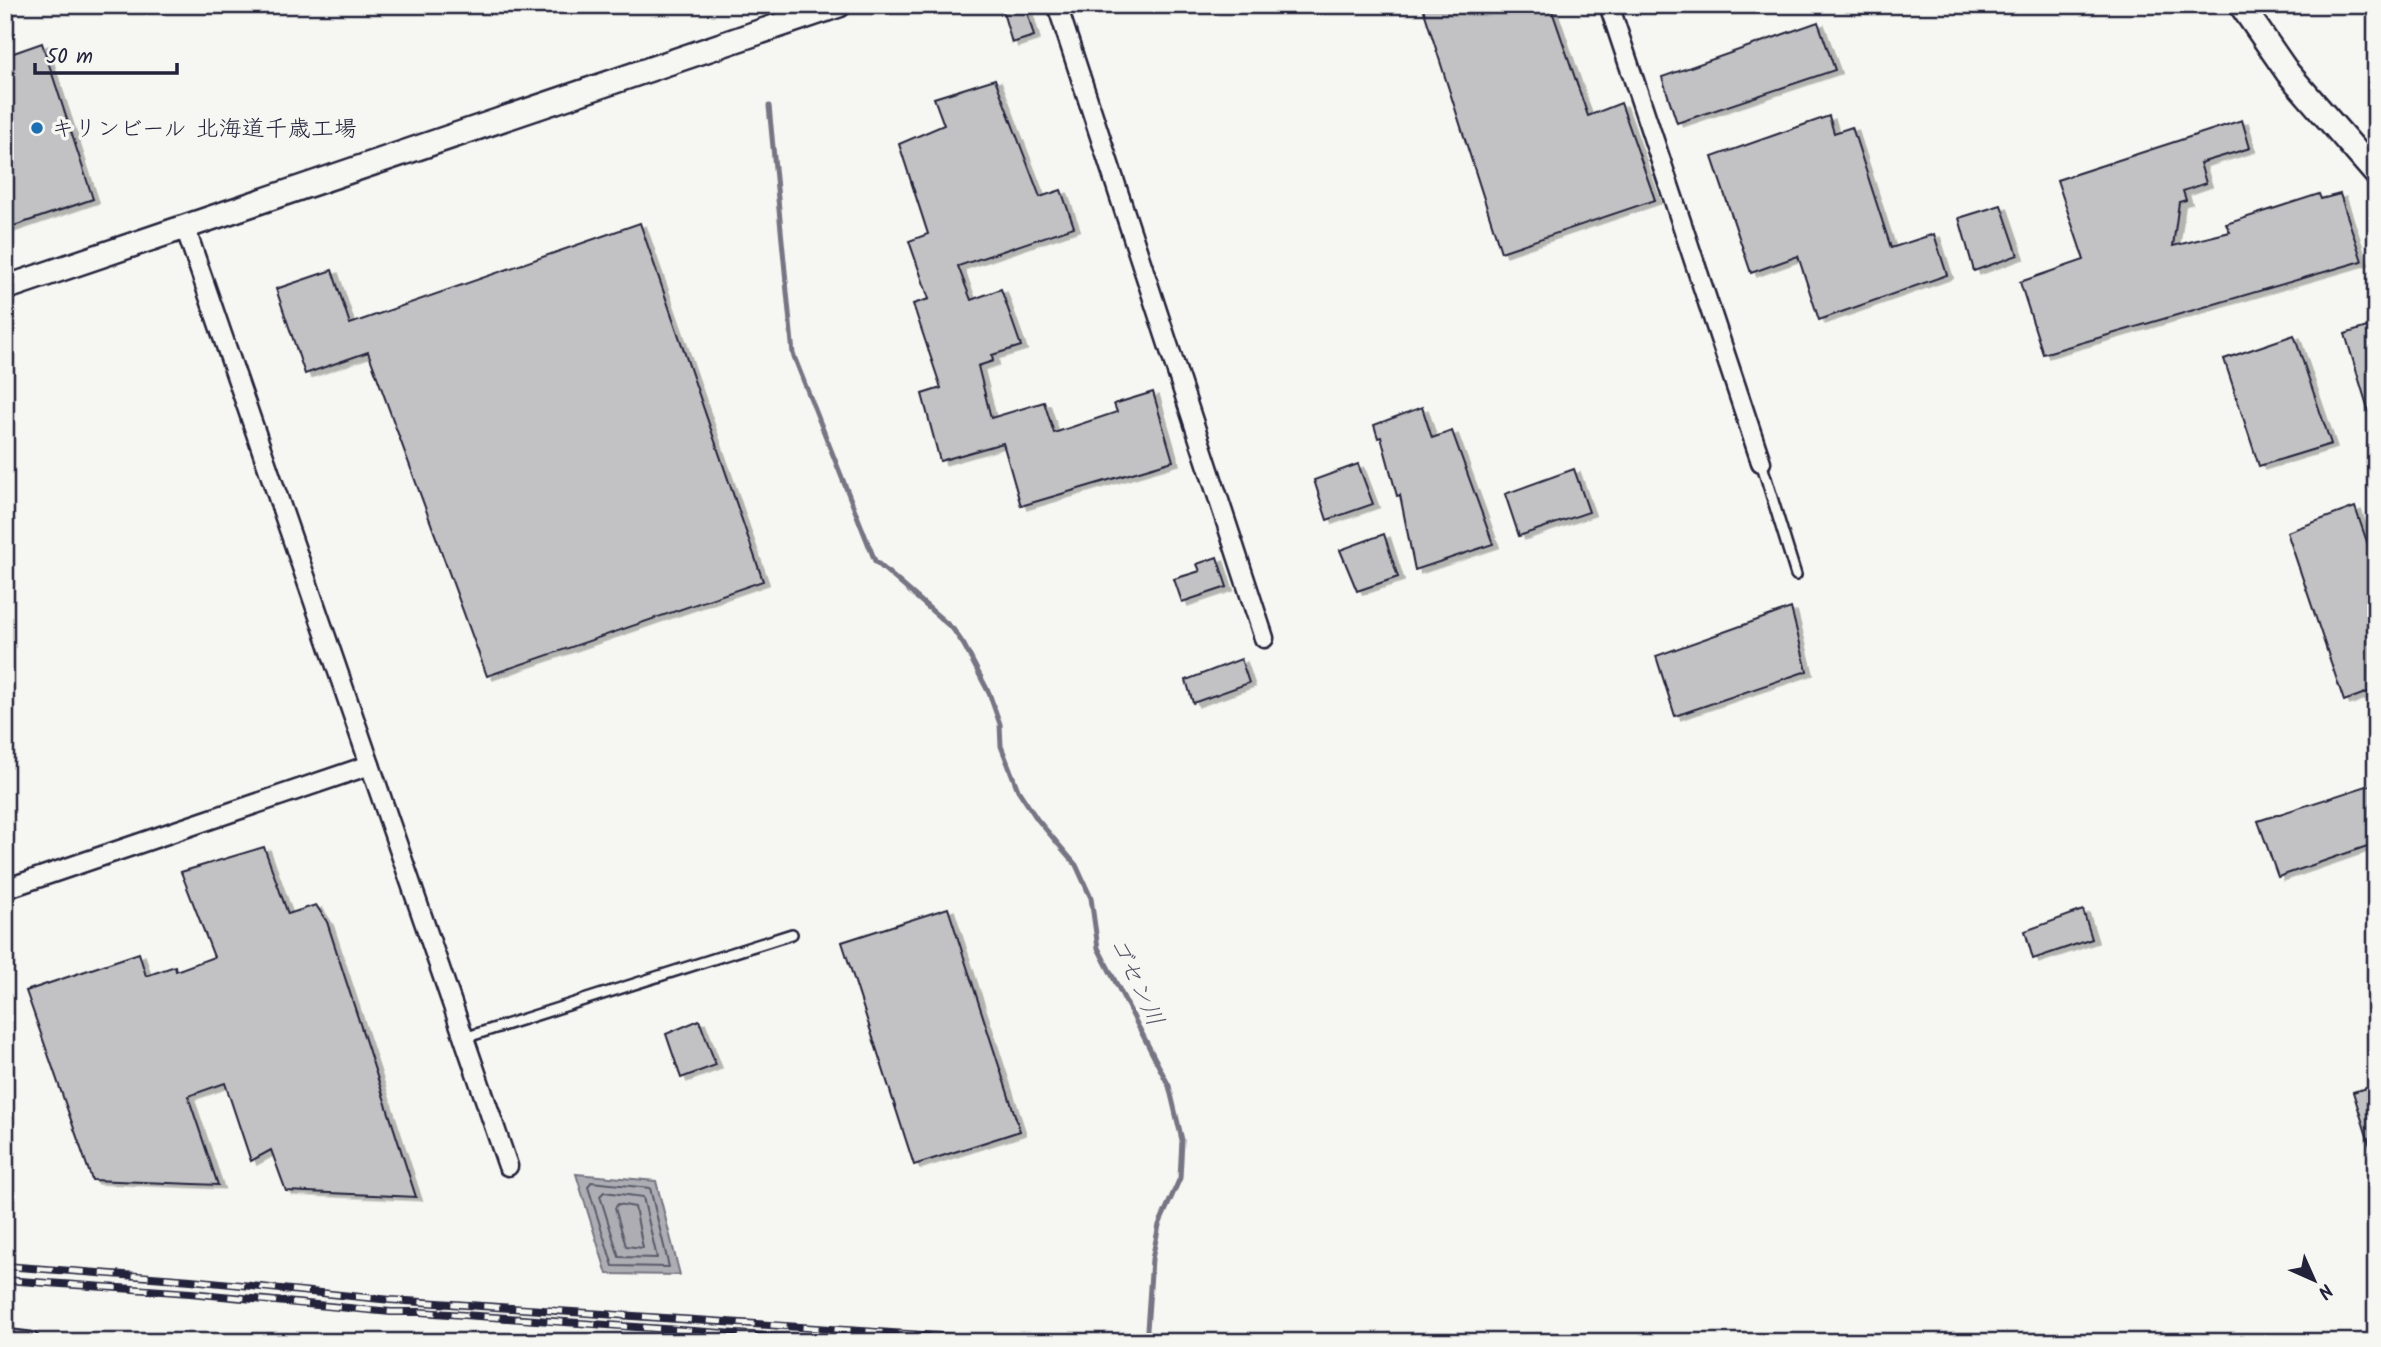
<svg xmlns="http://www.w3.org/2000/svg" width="2381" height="1347" font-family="Kalam,'Klee One',sans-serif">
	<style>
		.water { fill: #adadb3; stroke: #757583; stroke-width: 2 }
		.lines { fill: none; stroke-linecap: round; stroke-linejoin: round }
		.shore { stroke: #5a5a6b; stroke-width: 2 }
		.stream { stroke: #757583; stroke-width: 5 }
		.building { fill: #c2c2c4; stroke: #22223b; stroke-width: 2; filter: url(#shadow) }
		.service-casing { stroke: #22223b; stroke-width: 14 }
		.minor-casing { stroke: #22223b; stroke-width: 23 }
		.tertiary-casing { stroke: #22223b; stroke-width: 28 }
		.service { stroke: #f6f6f2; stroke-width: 9 }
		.minor { stroke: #f6f6f2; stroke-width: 18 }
		.tertiary { stroke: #f6f6f2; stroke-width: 23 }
		.rail-casing { stroke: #22223b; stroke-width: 8 }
		.rail { stroke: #f6f6f2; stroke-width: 5; stroke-dasharray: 16; stroke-linecap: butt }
		.poi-dot { fill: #1f6fb2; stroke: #f6f6f2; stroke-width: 2.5 }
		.labels { text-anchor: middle; stroke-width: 7; stroke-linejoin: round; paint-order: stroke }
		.poi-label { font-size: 23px; fill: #22223b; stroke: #f6f6f2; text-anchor: start }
		.water-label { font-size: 24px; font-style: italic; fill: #535365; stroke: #f6f6f2 }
	</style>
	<defs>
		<filter id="shadow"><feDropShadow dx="6" dy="3.5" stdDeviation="0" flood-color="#0004"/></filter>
	</defs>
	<rect width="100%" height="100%" fill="#f6f6f2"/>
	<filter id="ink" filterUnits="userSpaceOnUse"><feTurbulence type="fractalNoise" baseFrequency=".0143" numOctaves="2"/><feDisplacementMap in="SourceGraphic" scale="14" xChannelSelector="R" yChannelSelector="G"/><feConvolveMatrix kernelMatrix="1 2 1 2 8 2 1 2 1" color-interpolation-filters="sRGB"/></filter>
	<g filter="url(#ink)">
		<path class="water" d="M576,1174L656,1181L680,1275L607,1274Z"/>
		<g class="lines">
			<g class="shore">
				<path d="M591,1182L650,1188L669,1267L613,1266L588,1187Z"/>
				<path d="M604,1192L643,1197L657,1258L619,1257L600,1196Z"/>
				<path d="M618,1204L635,1207L643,1248L626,1246L615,1208Z"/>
			</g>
			<path class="stream" d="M769,106L793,354L875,561L953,629L964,645L989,693L1000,724L1001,746L1018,790L1037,819L1076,865L1091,898L1098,948L1169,1086L1182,1140L1180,1178L1159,1225L1152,1259L1147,1330"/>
		</g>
		<g class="building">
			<path d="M1001,5H1025L1034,36L1012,43Z"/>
			<path d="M1422,5H1550L1588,116L1621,103L1655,200L1501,252Z"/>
			<path d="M1818,22L1835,70L1677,123L1662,77Z"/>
			<path d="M42,43L93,199L5,229V56Z"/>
			<path d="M995,79L1040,197L1061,190L1074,227L958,266L971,300L1001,289L1021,346L992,355L993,361L978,366L991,418L1044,402L1054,433L1117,412L1114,404L1153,392L1173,461L1021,506L1003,443L940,461L922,394L941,388L913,304L929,299L909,241L928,234L899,144L944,125L934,98Z"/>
			<path d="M1829,116L1834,133L1852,127L1891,248L1934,234L1947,275L1819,320L1798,256L1751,273L1712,157Z"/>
			<path d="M2242,120L2250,148L2200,163L2206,183L2183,191L2186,200L2179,202L2173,246L2230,232L2226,224L2319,194L2321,199L2340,194L2362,261L2043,354L2020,282L2084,260L2057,180Z"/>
			<path d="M2001,205L2018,255L1974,271L1959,218Z"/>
			<path d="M640,223L763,581L487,676L368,352L305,374L276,289L332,270L350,324Z"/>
			<path d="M2376,324V421L2372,422L2345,334Z"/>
			<path d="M2294,335L2331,444L2259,466L2224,359Z"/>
			<path d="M1422,407L1432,438L1452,431L1493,544L1415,570L1400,495L1397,496L1381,437L1378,438L1374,425Z"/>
			<path d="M1358,464L1373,504L1327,520L1314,480Z"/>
			<path d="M1574,469L1589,512L1519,536L1505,494Z"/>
			<path d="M2355,507L2376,568V689L2344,701L2287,532Z"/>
			<path d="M1384,534L1398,577L1357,591L1340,550Z"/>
			<path d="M1217,557L1227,587L1182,602L1174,579L1200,571L1197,564Z"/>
			<path d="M1791,608L1807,671L1675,716L1656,656Z"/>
			<path d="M1241,659L1249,683L1193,703L1186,680Z"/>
			<path d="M2376,783V843L2278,877L2258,821Z"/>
			<path d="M264,847L288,914L316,905L327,922L416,1197L286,1191L271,1150L251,1161L225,1083L188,1096L218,1185L92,1180L26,991L139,953L146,976L175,966L176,971L214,957L181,872Z"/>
			<path d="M948,908L1020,1131L914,1165L842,942Z"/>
			<path d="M2083,910L2092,939L2033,959L2025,931Z"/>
			<path d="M699,1020L716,1065L681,1078L666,1034Z"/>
			<path d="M2376,1085V1152H2372L2353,1092Z"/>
		</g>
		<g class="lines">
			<defs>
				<g id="service">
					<path d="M1761,462L1796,575"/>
					<path d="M464,1038L792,934"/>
				</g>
				<g id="minor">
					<path d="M1057,5L1264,638"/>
					<path d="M1609,5L1761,462"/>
					<path d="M185,227L508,1166"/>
					<path d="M5,889L370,765"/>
					<path d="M5,1339L30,1342"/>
				</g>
				<g id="tertiary">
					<path d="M2241,5L2288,73L2376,174"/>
					<path d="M5,288L839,5"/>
				</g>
			</defs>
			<use href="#service" class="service-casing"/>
			<use href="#minor" class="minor-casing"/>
			<use href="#tertiary" class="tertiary-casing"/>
			<use href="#service" class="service"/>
			<use href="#minor" class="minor"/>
			<use href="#tertiary" class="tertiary"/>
			<defs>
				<g id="rail">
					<path d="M5,1266L191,1280L391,1300L1028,1342"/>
					<path d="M5,1280L190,1293L391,1312H420L850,1342"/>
				</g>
			</defs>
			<use href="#rail" class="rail-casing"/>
			<use href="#rail" class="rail"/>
		</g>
	</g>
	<circle class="poi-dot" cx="37" cy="128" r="7"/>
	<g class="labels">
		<g class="poi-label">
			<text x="51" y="136">キリンビール 北海道千歳工場</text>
		</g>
		<g class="water-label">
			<text transform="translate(1137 981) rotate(65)" y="8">ゴセン川</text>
		</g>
	</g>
	<rect width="2381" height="1347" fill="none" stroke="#f6f6f2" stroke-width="28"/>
	<rect x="14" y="14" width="2353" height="1319" fill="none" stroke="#22223b" stroke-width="2.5" filter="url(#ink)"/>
	<g transform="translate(2314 1280) rotate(135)" stroke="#f6f6f2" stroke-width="5" paint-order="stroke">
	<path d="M0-5L12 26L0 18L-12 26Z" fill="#22223b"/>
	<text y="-10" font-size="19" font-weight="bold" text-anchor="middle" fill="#22223b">N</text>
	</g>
	<path d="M35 63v10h142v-10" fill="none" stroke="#22223b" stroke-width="3.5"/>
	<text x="46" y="63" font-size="21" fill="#22223b" stroke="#f6f6f2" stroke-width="5" paint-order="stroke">50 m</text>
</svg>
